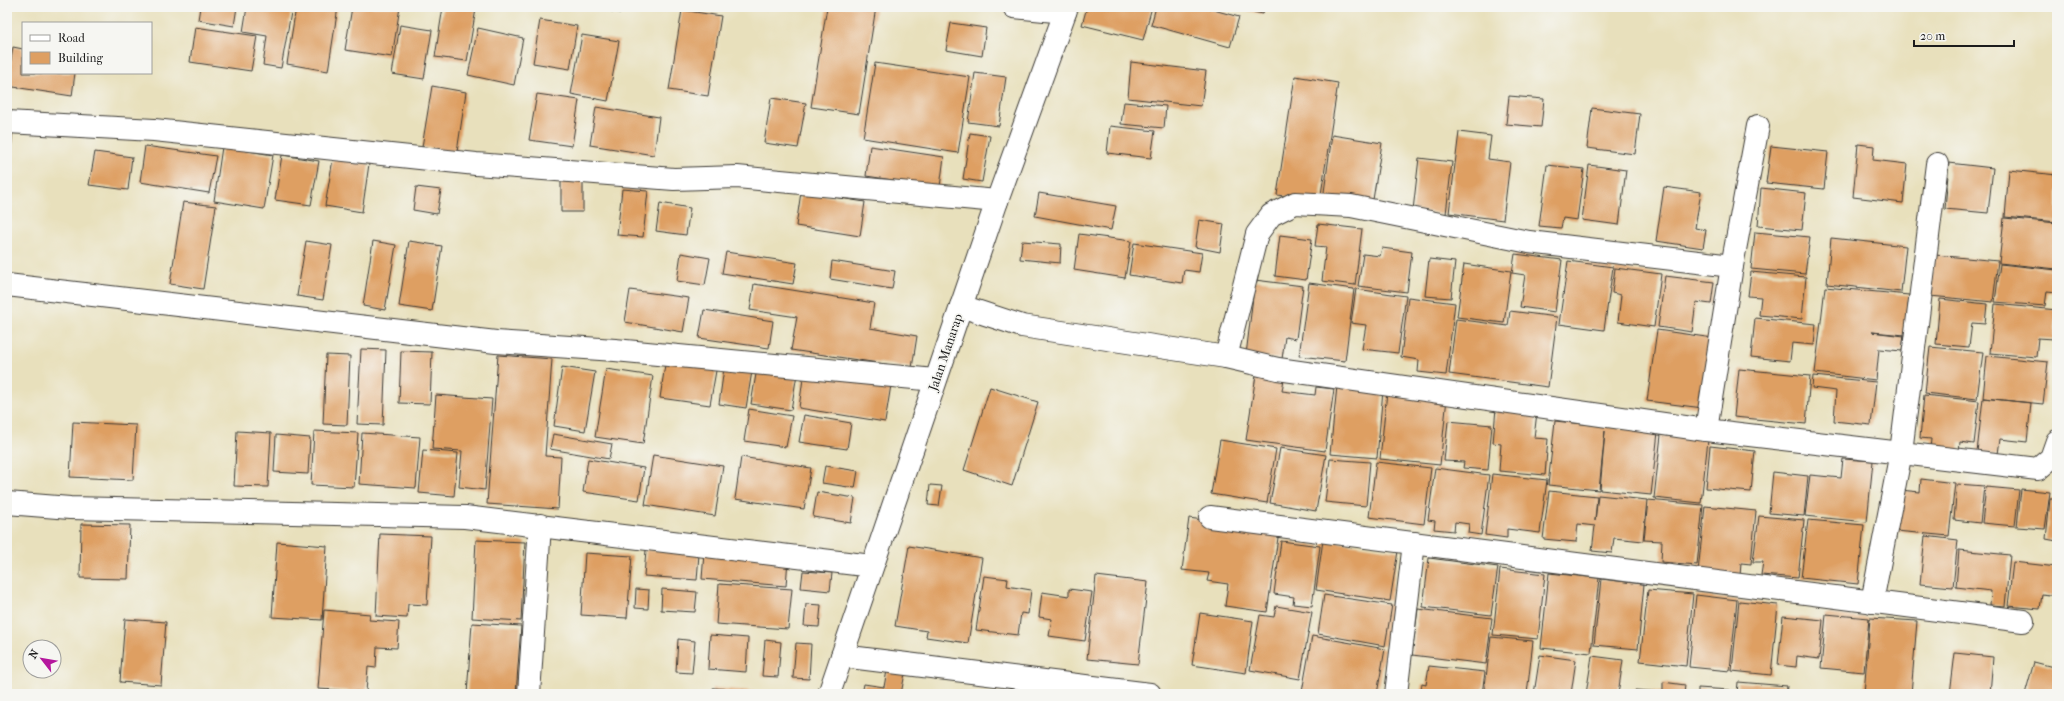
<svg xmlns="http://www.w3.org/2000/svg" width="2064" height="701" font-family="'IM FELL French Canon',serif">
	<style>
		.building { fill: #de9f62 }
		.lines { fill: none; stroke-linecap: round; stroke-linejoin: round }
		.minor-casing { stroke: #3b3934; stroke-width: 24 }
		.minor { stroke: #fff; stroke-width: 22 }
		.labels { text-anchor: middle; stroke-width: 3.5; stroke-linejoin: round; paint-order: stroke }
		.street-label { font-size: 13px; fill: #1c1c1c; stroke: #f6f6f2 }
	</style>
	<rect width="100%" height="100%" fill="#f6f6f2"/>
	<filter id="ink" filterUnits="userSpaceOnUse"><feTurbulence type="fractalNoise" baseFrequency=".025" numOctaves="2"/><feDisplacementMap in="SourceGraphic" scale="8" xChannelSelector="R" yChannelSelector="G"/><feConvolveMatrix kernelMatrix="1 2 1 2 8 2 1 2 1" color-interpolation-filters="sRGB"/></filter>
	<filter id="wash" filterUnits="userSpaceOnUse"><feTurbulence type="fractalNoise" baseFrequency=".012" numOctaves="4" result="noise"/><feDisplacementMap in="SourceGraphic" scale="16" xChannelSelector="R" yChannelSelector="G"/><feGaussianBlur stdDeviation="0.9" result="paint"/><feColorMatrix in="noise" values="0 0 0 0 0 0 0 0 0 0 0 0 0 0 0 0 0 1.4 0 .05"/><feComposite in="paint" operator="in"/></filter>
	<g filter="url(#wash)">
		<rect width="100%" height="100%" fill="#e8e0bc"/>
		<g id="blocks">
			<g class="building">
				<path d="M200,7H237L234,26L198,20Z"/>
				<path d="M247,7H292L281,68L263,65L267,36L243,32Z"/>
				<path d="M296,7H338L328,71L287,64Z"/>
				<path d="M352,7H400L392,57L345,50Z"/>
				<path d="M443,7L476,9L467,61L435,57Z"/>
				<path d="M603,7H620V13L602,10Z"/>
				<path d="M827,7H876L859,114L811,107Z"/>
				<path d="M1087,7H1152L1143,40L1082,25Z"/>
				<path d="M1156,7H1203L1239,17L1230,47L1151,25Z"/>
				<path d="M1229,7H1264L1263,14Z"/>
				<path d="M682,10L721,16L708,96L669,90Z"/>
				<path d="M540,20L577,26L570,69L533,63Z"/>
				<path d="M951,23L986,28L982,56L946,50Z"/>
				<path d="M400,25L432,30L424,79L392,74Z"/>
				<path d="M195,27L257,36L251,71L190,62Z"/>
				<path d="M478,28L523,38L514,85L468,75Z"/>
				<path d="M582,35L619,41L608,101L571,94Z"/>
				<path d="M13,47L23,49V73H75L72,96L7,86Z"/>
				<path d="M1131,62L1206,71L1201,106L1128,98Z"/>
				<path d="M875,63L970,77L958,153L863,138Z"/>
				<path d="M975,73L1006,77L999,126L968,122Z"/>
				<path d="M1295,76L1338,83L1320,201L1277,195Z"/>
				<path d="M432,86L466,92L457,152L422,147Z"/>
				<path d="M537,94L579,100L572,146L529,140Z"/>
				<path d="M1509,96L1544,99L1541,127L1506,124Z"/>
				<path d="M771,98L806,103L798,148L764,143Z"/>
				<path d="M1124,102L1166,106L1164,128L1121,124Z"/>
				<path d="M596,107L659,117L654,155L590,145Z"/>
				<path d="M1592,108L1640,114L1635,154L1587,148Z"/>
				<path d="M7,125H13L9,180H7Z"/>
				<path d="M1110,126L1155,131L1151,158L1107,153Z"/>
				<path d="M1459,132L1491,136L1488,159L1510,162L1503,220L1449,213Z"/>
				<path d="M970,133L990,136L982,182L963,179Z"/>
				<path d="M1332,135L1382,143L1372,206L1323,199Z"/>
				<path d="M1858,144L1874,146L1873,160L1907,164L1903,203L1853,197Z"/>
				<path d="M145,146L216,156L209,193L140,182Z"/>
				<path d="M870,146L944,157L940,187L866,176Z"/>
				<path d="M1771,146L1828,152L1824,189L1766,183Z"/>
				<path d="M222,147L273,155L264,209L214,201Z"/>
				<path d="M95,152L132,157L128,190L89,185Z"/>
				<path d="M282,155L319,161L311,205L275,200Z"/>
				<path d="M1419,158L1452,162L1446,214L1413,210Z"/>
				<path d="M333,159L369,164L362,212L325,206Z"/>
				<path d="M1949,163L1993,168L1988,213L1945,209Z"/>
				<path d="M1547,165L1584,169L1577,220L1563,218L1561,228L1539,226Z"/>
				<path d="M1589,165L1626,170L1619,225L1582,220Z"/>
				<path d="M2009,170L2057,175V222L2005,217Z"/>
				<path d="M561,179L583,180V212H561Z"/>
				<path d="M416,187L441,190L437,214L413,210Z"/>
				<path d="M1664,187L1701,192L1695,228L1706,230L1703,248L1656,241Z"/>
				<path d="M1761,188L1806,193L1802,230L1758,226Z"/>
				<path d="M622,189L648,191L643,237L617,235Z"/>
				<path d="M801,192L865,202L860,236L796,226Z"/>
				<path d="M1039,193L1116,206L1111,230L1035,216Z"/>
				<path d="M183,202L216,206L203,289L170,284Z"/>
				<path d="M660,203L690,208L686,235L656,231Z"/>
				<path d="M2004,218L2057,223V269L1999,263Z"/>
				<path d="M1199,220L1224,224L1220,252L1195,247Z"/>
				<path d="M1318,224L1362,229L1355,285L1322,281L1326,247L1315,246Z"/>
				<path d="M1755,232L1810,237L1805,274L1751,269Z"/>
				<path d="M1079,234L1131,241L1125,278L1074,270Z"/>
				<path d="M1280,235L1312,239L1306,280L1275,276Z"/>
				<path d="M1831,238L1906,246L1901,292L1827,284Z"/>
				<path d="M306,241L332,245L323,300L297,296Z"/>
				<path d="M373,241L396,245L385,310L363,306Z"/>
				<path d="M409,241L442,246L432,311L399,306Z"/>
				<path d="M1022,241L1061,244L1060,263L1020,259Z"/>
				<path d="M1134,243L1202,253L1199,272L1184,270L1182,283L1129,275Z"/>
				<path d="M1382,248L1412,252L1407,292L1358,286L1363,254L1380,256Z"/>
				<path d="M726,252L797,263L793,284L722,273Z"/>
				<path d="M681,253L710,258L705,285L677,281Z"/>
				<path d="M1515,254L1562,260L1555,312L1520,307L1525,275L1512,273Z"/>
				<path d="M1935,255L1998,261L1993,302L1930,296Z"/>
				<path d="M1429,259L1455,262L1451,298L1425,296Z"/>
				<path d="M832,261L895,271L892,289L830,279Z"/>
				<path d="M1568,261L1613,267L1604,330L1559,324Z"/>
				<path d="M1464,264L1511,271L1504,323L1457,317Z"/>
				<path d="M2000,264L2057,270V292L2047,291L2045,306L1995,302Z"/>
				<path d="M1615,268L1661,274L1654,327L1618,322L1621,295L1612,293Z"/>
				<path d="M1751,272L1806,277L1802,319L1759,315L1761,297L1748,296Z"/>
				<path d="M1665,276L1714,282L1711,304L1696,302L1692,332L1658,327Z"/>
				<path d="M1255,280L1303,286L1296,339L1285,337L1282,359L1246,355Z"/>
				<path d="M1309,283L1354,289L1345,361L1299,356Z"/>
				<path d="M754,284L874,303L870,328L917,336L912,368L791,350L797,317L750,310Z"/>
				<path d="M1825,287L1909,295L1905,335L1872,332L1904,336L1902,351L1879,349L1876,380L1815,373Z"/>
				<path d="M1356,289L1406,296L1398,353L1362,349L1366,325L1351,323Z"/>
				<path d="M630,290L689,298L683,332L625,322Z"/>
				<path d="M1408,297L1455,303L1446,375L1418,372L1419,360L1401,357Z"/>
				<path d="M1940,299L1987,304L1985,324L1972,323L1969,347L1936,344Z"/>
				<path d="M1995,304L2057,310L2054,339L2038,338L2036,357L1990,353Z"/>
				<path d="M704,310L773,321L769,348L699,338Z"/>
				<path d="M1510,311L1557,317L1548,387L1449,374L1456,319L1508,326Z"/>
				<path d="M1755,318L1816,324L1814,345L1792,343L1790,361L1751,357Z"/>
				<path d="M1657,330L1713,338L1703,408L1647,401Z"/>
				<path d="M1930,347L1983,352L1977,399L1925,393Z"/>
				<path d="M361,349L386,350L383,425L357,424Z"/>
				<path d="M401,351L432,352L430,404L399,403Z"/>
				<path d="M326,355L350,356L347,425L323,424Z"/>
				<path d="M498,355L552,359L545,456L561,457L558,509L487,504Z"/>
				<path d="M1987,356L2048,362L2043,404L1983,398Z"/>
				<path d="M666,358L717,365L710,405L660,398Z"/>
				<path d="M725,361L753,365L746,408L719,404Z"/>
				<path d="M562,367L595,372L585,431L554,426Z"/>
				<path d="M757,368L797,374L791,410L751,404Z"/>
				<path d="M606,369L653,376L643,444L595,437Z"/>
				<path d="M1739,369L1810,376L1806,424L1734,417Z"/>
				<path d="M804,371L891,385L885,422L799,408Z"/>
				<path d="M1256,375L1284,379L1282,391L1315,395L1316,387L1334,389L1325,451L1246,440Z"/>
				<path d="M1813,376L1876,382L1871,425L1834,421L1836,391L1812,388Z"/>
				<path d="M1337,386L1383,390L1377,458L1330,454Z"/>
				<path d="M990,387L1038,402L1012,486L964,470Z"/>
				<path d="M1387,392L1447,398L1440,465L1380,459Z"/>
				<path d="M436,395L492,399L485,490L459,487L462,451L432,449Z"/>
				<path d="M1924,395L1979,401L1974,444L1960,442L1959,452L1930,449L1931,439L1920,438Z"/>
				<path d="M1983,398L2031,403L2027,442L2000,439L1998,454L1977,452Z"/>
				<path d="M1496,408L1537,412L1534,438L1548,439L1545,475L1499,471L1501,444L1493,443Z"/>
				<path d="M749,409L792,416L786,447L744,441Z"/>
				<path d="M804,415L851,423L847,449L799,442Z"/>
				<path d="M1448,421L1492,425L1488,470L1463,468L1464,462L1444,461Z"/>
				<path d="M1555,421L1658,432L1651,495L1600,490L1605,431L1599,490L1548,485Z"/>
				<path d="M73,422L136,425L133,480L70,477Z"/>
				<path d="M237,431L271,433L268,487L234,486Z"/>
				<path d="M314,431L358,433L354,487L311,485Z"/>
				<path d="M362,433L420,437L416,488L359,484Z"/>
				<path d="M553,434L612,444L609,459L550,449Z"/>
				<path d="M276,435L310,438L308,474L274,472Z"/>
				<path d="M1661,435L1708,440L1701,503L1654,498Z"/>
				<path d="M1220,440L1276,449L1267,503L1211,494Z"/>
				<path d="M1710,446L1755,451L1751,492L1706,488Z"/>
				<path d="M1280,448L1326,455L1316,511L1270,503Z"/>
				<path d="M423,450L458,453L454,496L419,493Z"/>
				<path d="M653,455L723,466L715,516L645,505Z"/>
				<path d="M741,457L811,468L804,509L735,499Z"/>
				<path d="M588,459L644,468L639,500L583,492Z"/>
				<path d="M1330,459L1370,462L1366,506L1325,502Z"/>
				<path d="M1843,459L1873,461L1867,522L1805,516L1810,475L1841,478Z"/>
				<path d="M1376,462L1431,468L1424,524L1369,517Z"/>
				<path d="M825,466L858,471L855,488L822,483Z"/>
				<path d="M1435,468L1489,475L1481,535L1468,533L1469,524L1455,522L1454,531L1434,529L1435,521L1428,520Z"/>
				<path d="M1773,472L1808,476L1804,516L1769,513Z"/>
				<path d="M1492,474L1547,480L1540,533L1507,529V538L1485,535Z"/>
				<path d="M1921,479L1955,483L1949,536L1896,531L1900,490L1920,492Z"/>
				<path d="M1957,484L1984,486L1980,523L1954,520Z"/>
				<path d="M930,485L942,486L939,506L928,505Z"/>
				<path d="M1986,487L2019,490L2015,526L1982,523Z"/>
				<path d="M2021,489L2050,492L2045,529L2017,527Z"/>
				<path d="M1549,491L1597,496L1595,521L1598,495L1647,500L1643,541L1614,538L1612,553L1592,551L1595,526L1578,524L1576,542L1543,539Z"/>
				<path d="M817,492L855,498L851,523L813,517Z"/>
				<path d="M2050,499H2057V541L2046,539Z"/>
				<path d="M1648,500L1703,505L1697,565L1661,562L1662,541L1644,540Z"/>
				<path d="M1705,506L1756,511L1751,564L1741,563L1740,576L1698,572Z"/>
				<path d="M1759,516L1804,520L1798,578L1761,575L1763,562H1753Z"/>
				<path d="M1189,518L1279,531L1267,612L1225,606L1228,584L1207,581L1209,573L1182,570Z"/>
				<path d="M1808,520L1864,525L1858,584L1801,578Z"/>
				<path d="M81,524L130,525L128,579L80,578Z"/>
				<path d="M380,534L431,536L427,605L408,604L407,618L376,616Z"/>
				<path d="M1925,536L1958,540L1953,587L1920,584Z"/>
				<path d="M476,540L525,542L521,621L472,618Z"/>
				<path d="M1323,540L1398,551L1390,601L1316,590Z"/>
				<path d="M1281,541L1320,546L1312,606L1293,604L1294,597L1274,594Z"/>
				<path d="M277,542L327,546L322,620L272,617Z"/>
				<path d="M909,546L982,558L968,643L926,637L927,631L895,626Z"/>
				<path d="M646,550L699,554L697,580L644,576Z"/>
				<path d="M1959,550L2010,555L2005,606L1990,605L1991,591L1956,587Z"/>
				<path d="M585,553L632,556L627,618L581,615Z"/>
				<path d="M704,553L788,559L786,586L702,579Z"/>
				<path d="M1429,558L1498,567L1491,615L1423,607Z"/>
				<path d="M2013,562L2057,567V596L2042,594L2040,609L2008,606Z"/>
				<path d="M1500,569L1545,574L1538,639L1493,635Z"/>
				<path d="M803,571L832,573L830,591L801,588Z"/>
				<path d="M1549,573L1599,578L1591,653L1541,648Z"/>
				<path d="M984,576L1008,579L1007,586L1031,590L1028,614L1021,613L1018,635L976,630Z"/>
				<path d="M1096,576L1148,582L1138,664L1087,659Z"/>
				<path d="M1601,579L1644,584L1638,649L1594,645Z"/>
				<path d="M719,584L792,589L788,629L716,624Z"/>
				<path d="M636,589L649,590L648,609L635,608Z"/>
				<path d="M662,589L697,592L695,612L661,610Z"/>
				<path d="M1069,589L1092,592L1085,641L1049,636L1052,619L1039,617L1042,592L1069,596Z"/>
				<path d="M1648,590L1693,594L1686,666L1640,661Z"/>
				<path d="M1324,595L1392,605L1385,646L1318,634Z"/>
				<path d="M1696,595L1737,600L1730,671L1689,667Z"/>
				<path d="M1739,601L1778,605L1771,675L1732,671Z"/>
				<path d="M806,604L821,605L819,627L804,626Z"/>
				<path d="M1276,606L1312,612L1300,679L1250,670L1260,615L1274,617Z"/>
				<path d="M1418,609L1492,618L1486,664L1412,655Z"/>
				<path d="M324,610L370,614L369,620L399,622L397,648L377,647L376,668L368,667L366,692L318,689Z"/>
				<path d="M1200,613L1253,621L1246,673L1192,665Z"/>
				<path d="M1826,614L1869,618L1864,672L1821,668Z"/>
				<path d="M1783,616L1823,620L1819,659L1797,656L1796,667L1778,665Z"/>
				<path d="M1870,618L1917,621L1911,694H1864Z"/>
				<path d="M125,619L166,622L161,685L120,682Z"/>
				<path d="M472,623L521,626L516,694H467Z"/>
				<path d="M710,635L748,638L746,672L708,669Z"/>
				<path d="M1312,636L1385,649L1377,694L1302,692Z"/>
				<path d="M1491,637L1533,641L1527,694H1484Z"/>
				<path d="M678,639L695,641L692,673L676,672Z"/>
				<path d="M765,640L781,642L778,677L762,676Z"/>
				<path d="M796,643L811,644L809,679L793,678Z"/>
				<path d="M1955,653L1993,657L1990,694H1950Z"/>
				<path d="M1540,655L1576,660L1571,694H1534Z"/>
				<path d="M1592,656L1623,660L1618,694H1586Z"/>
				<path d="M2034,662L2057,668V694H2025Z"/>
				<path d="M888,665L906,668L901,694H862L864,684L884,687Z"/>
				<path d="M1429,666L1485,672L1482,694H1420L1422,684L1426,685Z"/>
				<path d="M1663,682L1685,685L1684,694H1635V690L1663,692Z"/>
				<path d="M1738,682L1787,686L1786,694H1737Z"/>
				<path d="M713,688L778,693V694H712Z"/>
				<path d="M1698,688L1730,690V694H1698Z"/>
			</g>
		</g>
	</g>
	<g filter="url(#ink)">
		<use href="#blocks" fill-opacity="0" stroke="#3b3934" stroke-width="1"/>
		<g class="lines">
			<defs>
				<g id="minor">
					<path d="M1014,7L1065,12"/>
					<path d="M7,122L154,130L476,164L674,179L737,177L997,201"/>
					<path d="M7,285L496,342L615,350L935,380"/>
					<path d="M961,306L1022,326L1226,357L1257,234L1271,215L1295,203L1351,206L1529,242L1732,266"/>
					<path d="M1226,357L1278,369L1706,430L2038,469L2051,458L2057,441"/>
					<path d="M1706,430L1732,266L1758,126"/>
					<path d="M7,503L70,508L465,517L872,566"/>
					<path d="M1210,517L2023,621"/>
					<path d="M1872,602L1901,452L1937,164"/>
					<path d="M842,656L1150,694"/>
					<path d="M529,694L540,525"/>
					<path d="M829,694L997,201L1067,7"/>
					<path d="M1396,694L1414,543"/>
				</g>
			</defs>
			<use href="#minor" class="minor-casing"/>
			<use href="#minor" class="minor"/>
		</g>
	</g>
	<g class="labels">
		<g class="street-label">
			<text transform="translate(945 352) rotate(-71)" y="5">Jalan Manarap</text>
		</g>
	</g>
	<rect width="2064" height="701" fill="none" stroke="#f6f6f2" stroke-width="24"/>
	<rect x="22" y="22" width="130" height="52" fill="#f6f6f2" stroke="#9f9f9c"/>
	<rect x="30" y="35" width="20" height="6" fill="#ffffff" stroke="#9f9f9c"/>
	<text x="58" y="42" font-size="12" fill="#1c1c1c">Road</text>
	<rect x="30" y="52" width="20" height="12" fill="#de9f62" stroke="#9f9f9c"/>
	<text x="58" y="62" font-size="12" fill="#1c1c1c">Building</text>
	<g transform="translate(42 659) rotate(301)"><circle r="19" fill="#f6f6f2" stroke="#9f9f9c"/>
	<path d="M0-3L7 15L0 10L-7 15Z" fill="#b5179e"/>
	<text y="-6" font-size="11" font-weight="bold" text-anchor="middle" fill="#1c1c1c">N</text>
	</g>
	<path d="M1914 40v6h100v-6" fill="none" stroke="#1c1c1c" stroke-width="2"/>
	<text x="1920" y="40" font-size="12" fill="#1c1c1c" stroke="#f6f6f2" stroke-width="3" paint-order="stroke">20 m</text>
</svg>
